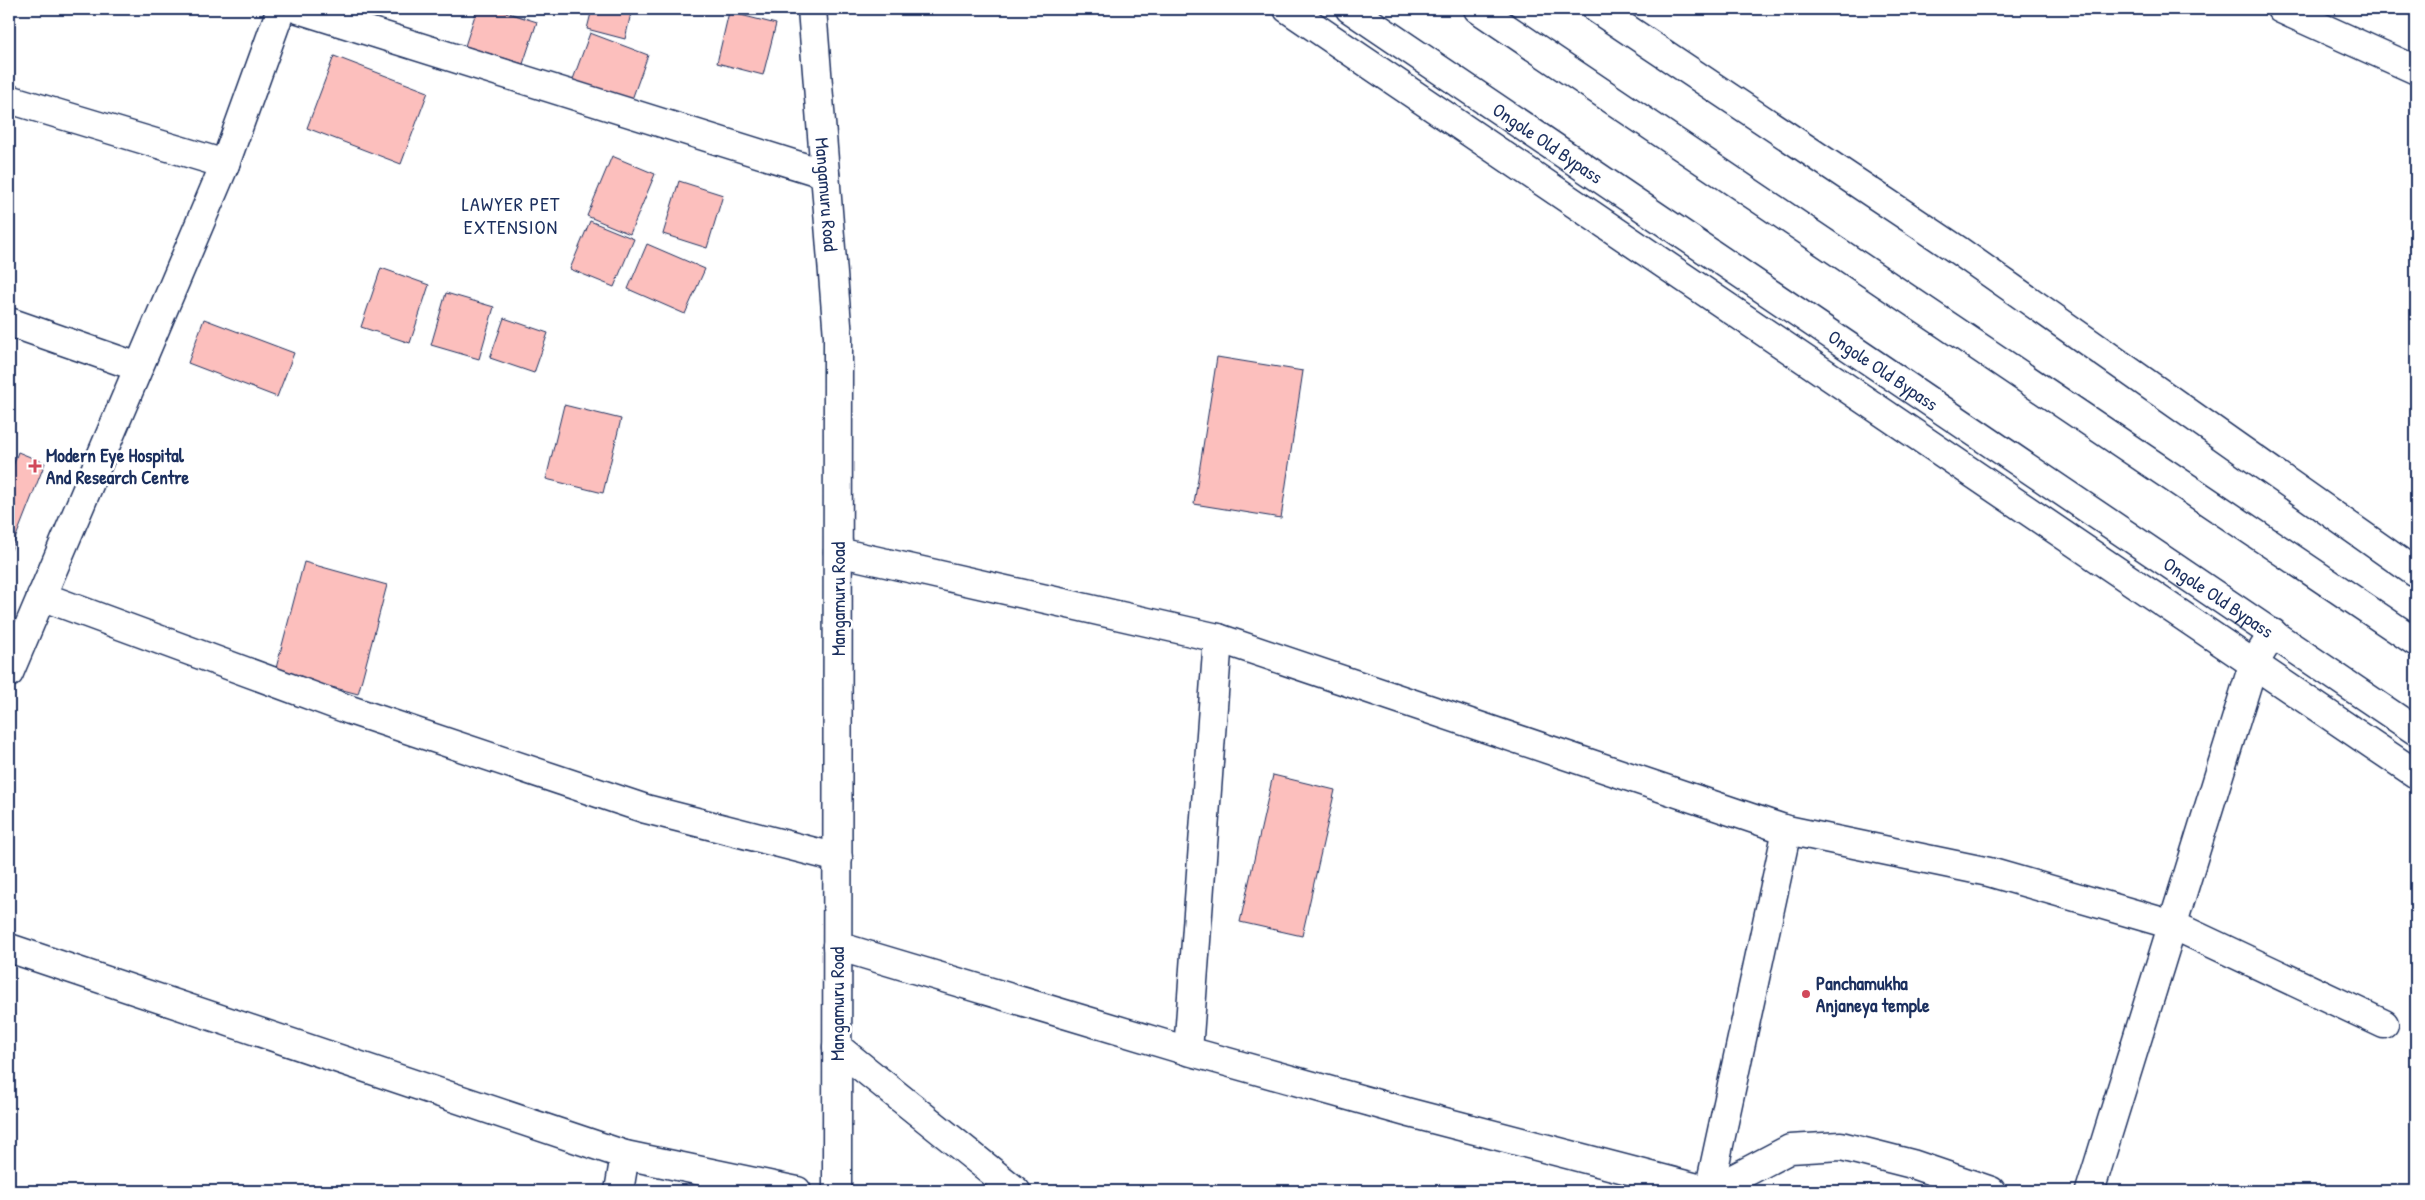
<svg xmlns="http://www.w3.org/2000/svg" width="2425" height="1200" font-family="'Patrick Hand',sans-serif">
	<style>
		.building { fill: #fcbfbd; stroke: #1b2f5e }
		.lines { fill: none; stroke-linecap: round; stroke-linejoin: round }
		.street-casing { stroke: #1b2f5e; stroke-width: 31 }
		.secondary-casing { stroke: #1b2f5e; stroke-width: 31 }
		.primary-casing { stroke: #1b2f5e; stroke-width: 31 }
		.street { stroke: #fff; stroke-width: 28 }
		.secondary { stroke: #fff; stroke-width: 28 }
		.primary { stroke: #fff; stroke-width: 28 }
		.poi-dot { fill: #d1495b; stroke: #fff; stroke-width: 2 }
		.labels { text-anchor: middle; stroke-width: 5; stroke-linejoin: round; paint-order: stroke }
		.street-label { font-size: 19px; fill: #1b2f5e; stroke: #fff }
		.poi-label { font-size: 19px; font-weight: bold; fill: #1b2f5e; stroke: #fff; text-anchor: start }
		.neighbourhood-label { font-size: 20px; letter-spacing: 1px; fill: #1b2f5e; stroke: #fff }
	</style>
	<rect width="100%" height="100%" fill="#fff"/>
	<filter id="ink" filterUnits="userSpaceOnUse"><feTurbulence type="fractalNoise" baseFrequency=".02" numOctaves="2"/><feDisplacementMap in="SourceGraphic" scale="10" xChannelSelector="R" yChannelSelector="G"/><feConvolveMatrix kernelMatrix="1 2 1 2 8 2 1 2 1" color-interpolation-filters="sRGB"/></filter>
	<g filter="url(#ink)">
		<g class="building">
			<path d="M477,9H496L537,22L523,64L465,46Z"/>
			<path d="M592,9H632L625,39L587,29Z"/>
			<path d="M729,12L776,24L763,75L717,63Z"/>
			<path d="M590,33L648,55L631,102L572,82Z"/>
			<path d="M334,56L428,92L401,164L307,128Z"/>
			<path d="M612,156L655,174L630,234L587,216Z"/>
			<path d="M679,181L723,195L707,248L663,234Z"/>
			<path d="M590,221L634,239L614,287L570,269Z"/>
			<path d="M647,244L705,269L685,314L628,289Z"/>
			<path d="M381,268L429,285L410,343L361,327Z"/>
			<path d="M446,293L494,307L479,359L431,345Z"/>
			<path d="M504,318L548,333L534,373L490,358Z"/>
			<path d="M204,319L294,353L277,397L188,363Z"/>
			<path d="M1217,357L1303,371L1281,518L1194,504Z"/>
			<path d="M564,405L621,419L603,493L546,479Z"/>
			<path d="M18,452L45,463L10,552L9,477Z"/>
			<path d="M304,562L387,585L358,694L275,672Z"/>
			<path d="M1273,775L1335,790L1302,936L1240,922Z"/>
		</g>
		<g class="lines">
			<defs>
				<g id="street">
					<path d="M298,9L825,174"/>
					<path d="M2281,9L2416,70"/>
					<path d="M9,99L225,164"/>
					<path d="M9,322L138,367"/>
					<path d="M838,552L1218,638L1787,830L1989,872L2173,925L2384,1024"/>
					<path d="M41,596L350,710L646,809L838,858"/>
					<path d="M9,673L225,164L281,9"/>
					<path d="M837,946L1188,1051L1410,1113L1709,1191"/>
					<path d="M9,948L625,1155L797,1191"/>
					<path d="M837,1047L1016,1191"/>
					<path d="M1188,1051L1218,638"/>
					<path d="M619,1191L625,1155"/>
					<path d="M1709,1191L1787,830"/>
					<path d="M1710,1191L1790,1149L1841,1146L1912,1164L1991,1191"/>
					<path d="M2090,1191L2253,665L2273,633"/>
				</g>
				<g id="secondary">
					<path id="s1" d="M812,9L838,337L837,1191"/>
					<path d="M1288,9L2416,774"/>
					<path d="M1597,9L1959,251L2416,573"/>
				</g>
				<g id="primary">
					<path id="s2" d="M1350,9L2416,731"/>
					<path d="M1478,9L2416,642"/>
				</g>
			</defs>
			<use href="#street" class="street-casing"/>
			<use href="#secondary" class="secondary-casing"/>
			<use href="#primary" class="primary-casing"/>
			<use href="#street" class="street"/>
			<use href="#secondary" class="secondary"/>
			<use href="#primary" class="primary"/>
		</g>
	</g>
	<g class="poi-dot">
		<path d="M32.5 458.5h5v5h5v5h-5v5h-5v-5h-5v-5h5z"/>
		<circle cx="1806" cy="994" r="5"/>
	</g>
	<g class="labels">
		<g class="street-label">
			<text dy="7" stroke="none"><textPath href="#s2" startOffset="239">Ongole Old Bypass</textPath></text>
			<text dy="7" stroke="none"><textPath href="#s1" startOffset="186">Mangamuru Road</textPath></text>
			<text dy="7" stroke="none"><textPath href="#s2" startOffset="644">Ongole Old Bypass</textPath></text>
			<text dy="7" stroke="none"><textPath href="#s2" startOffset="1049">Ongole Old Bypass</textPath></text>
			<text transform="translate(838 599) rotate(-90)" y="7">Mangamuru Road</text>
			<text transform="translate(837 1004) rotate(-90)" y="7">Mangamuru Road</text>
		</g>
		<g class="poi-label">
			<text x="46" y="462">Modern Eye Hospital<tspan x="46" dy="22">And Research Centre</tspan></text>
			<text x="1816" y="990">Panchamukha<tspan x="1816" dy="22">Anjaneya temple</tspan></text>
		</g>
		<g class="neighbourhood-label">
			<text x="511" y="211">LAWYER PET<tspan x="511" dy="23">EXTENSION</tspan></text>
		</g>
	</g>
	<rect width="2425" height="1200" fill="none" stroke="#fff" stroke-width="30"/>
	<rect x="15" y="15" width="2395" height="1170" fill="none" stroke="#1b2f5e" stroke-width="2" filter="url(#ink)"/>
</svg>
